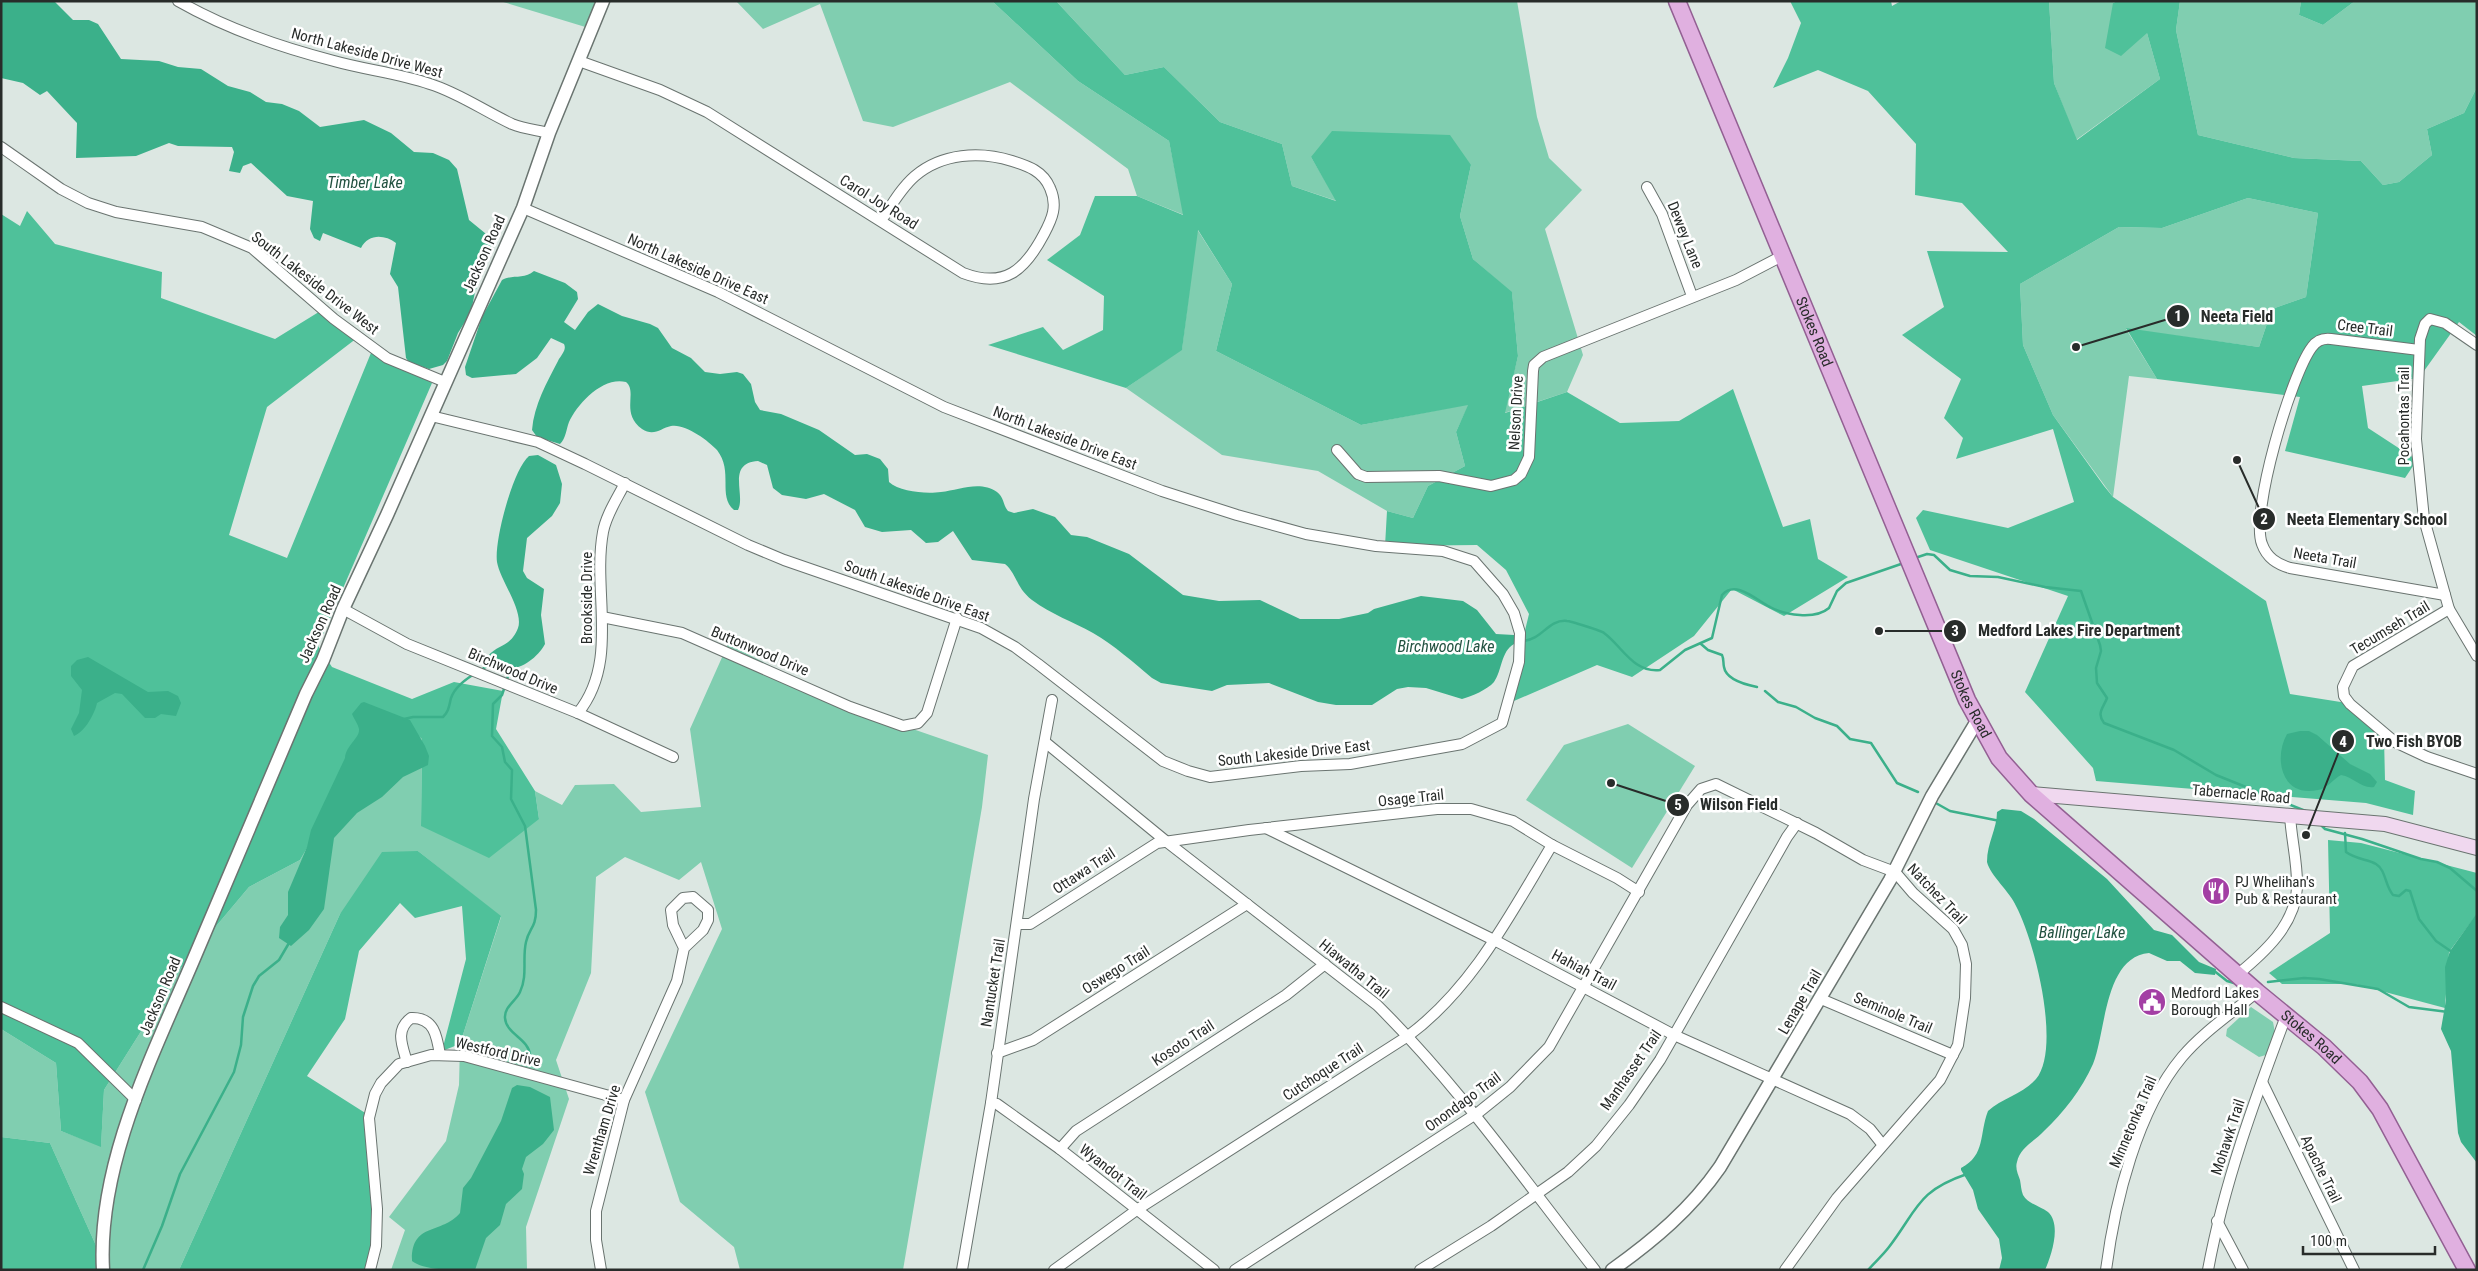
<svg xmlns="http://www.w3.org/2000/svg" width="2478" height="1271" font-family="'Roboto Condensed',sans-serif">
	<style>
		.green { fill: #80ceb0 }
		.forest { fill: #4fc19a }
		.water { fill: #3bb08a }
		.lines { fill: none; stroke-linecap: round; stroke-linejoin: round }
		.stream { stroke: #3bb08a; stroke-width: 2.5 }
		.minor-casing { stroke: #6a7470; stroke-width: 12 }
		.tertiary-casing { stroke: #6a7470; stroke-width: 15 }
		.secondary-casing { stroke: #6a7470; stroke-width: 16 }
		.primary-casing { stroke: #936093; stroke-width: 19 }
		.minor { stroke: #fff; stroke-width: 10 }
		.tertiary { stroke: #fff; stroke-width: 12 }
		.secondary { stroke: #f0d8ef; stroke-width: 14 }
		.primary { stroke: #e0b0e0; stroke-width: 16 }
		.labels { text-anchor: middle; stroke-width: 5; stroke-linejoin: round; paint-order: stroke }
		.street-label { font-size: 15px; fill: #282c2a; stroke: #fff }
		.poi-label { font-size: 15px; fill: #282c2a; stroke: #fff; text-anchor: start }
		.water-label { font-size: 16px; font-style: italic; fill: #235241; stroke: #fff }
		.leader { fill: none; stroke: #282c2a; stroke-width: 2 }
		.callout-dot { fill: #282c2a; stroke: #fff; stroke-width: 2 }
		.mark-label { font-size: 15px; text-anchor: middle; font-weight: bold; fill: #fff }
		.callout-label { font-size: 16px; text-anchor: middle; font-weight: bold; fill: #282c2a; stroke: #fff; stroke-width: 5; stroke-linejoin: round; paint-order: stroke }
	</style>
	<rect width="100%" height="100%" fill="#dce7e2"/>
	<g class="green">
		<path d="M500,1H604L592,29Z"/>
		<path d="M736,1H992L1078,81L1169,141L1184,215L1137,196L1128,169L1010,82L893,127L863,121L820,4L763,29Z"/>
		<path d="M1056,1H1517L1537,117L1549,158L1582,190L1545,229L1583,355L1567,392L1504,413L1518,356L1512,293L1473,259L1460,216L1471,165L1311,157L1337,201L1292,186L1282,144L1220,122L1164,67L1125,75Z"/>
		<path d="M2049,1H2116L2113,3L2147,33L2160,79L2076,140L2054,83Z"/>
		<path d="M2180,1H2301L2299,15L2323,25L2355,1H2477V87L2464,113L2427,129L2432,155L2399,182L2383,185L2361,161L2294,158L2198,135L2176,30Z"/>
		<path d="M2248,198L2318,213L2306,297L2272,309L2259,347L2126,329L2157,379L2129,376L2113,497L2053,415L2023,345L2020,284L2119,227L2162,228Z"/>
		<path d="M1197,229L1232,284L1216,351L1361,425L1469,404L1456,432L1465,466L1428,486L1413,518L1387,511L1318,471L1222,455L1126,388L1182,349Z"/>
		<path d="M728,644L852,708L988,755L982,807L903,1270H740L734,1247L680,1202L645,1092L722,929L701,862L679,880L625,857L596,877L591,973L556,1060L569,1099L526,1227L527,1270H391L405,1230L389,1217L446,1141L459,1085L460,1044L501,917L418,851L340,914L179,1270H107L50,1143L1,1137V1029L56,1063L61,1131L101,1146L104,1090L181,968L249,887L300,860L388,712L422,739L421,826L539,819L535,791L562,805L575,785L614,784L641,812L701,807L690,729Z"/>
		<path d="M1628,724L1695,766L1632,868L1526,800L1564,745Z"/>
		<path d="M2251,1007L2273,1022L2275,1033L2266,1055L2259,1057L2226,1036L2227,1029Z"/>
	</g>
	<g class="forest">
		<path d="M992,1H1056L1125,75L1164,67L1220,122L1282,144L1292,186L1336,201L1311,157L1332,131L1450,135L1471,165L1460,216L1473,259L1512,292L1518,356L1505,413L1567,392L1620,423L1679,421L1733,389L1783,527L1810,519L1818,559L1848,577L1784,616L1732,589L1694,636L1632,677L1597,665L1507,704L1529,614L1506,570L1477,545L1385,546L1387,511L1413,518L1428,486L1465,466L1456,432L1468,405L1361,425L1216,351L1232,284L1198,230L1182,350L1126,388L988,345L1043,327L1063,350L1103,330L1104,296L1047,260L1080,235L1095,196H1137L1183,215L1169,141L1078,81Z"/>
		<path d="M1790,1H1891L1892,6L1901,1H2049L2054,83L2077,140L2160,79L2147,33L2121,56L2105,48L2113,3L2117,1H2180L2176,30L2198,135L2294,158L2361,161L2383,185L2399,182L2432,155L2427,129L2464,113L2477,87V336L2459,322L2419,378L2362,386L2368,428L2417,460L2405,478L2285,451L2300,397L2157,379L2126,328L2259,347L2272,309L2306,297L2318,213L2248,198L2162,228L2119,227L2020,284L2023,345L2053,415L2104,486L2113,497L2266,601L2290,694L2347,703L2384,738L2385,780L2415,791L2413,815L2366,803L2096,781L2093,768L2025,692L2068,596L1930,550L1916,518L1923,510L2008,528L2074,502L2053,429L1956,459L1963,438L1944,418L1961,379L1902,335L1944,307L1927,251L2008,252L1962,203L1915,195L1916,144L1868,91L1818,70L1773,88L1788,58L1801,23Z"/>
		<path d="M2301,1H2355L2323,25L2299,15Z"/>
		<path d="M27,211L55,244L162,272L161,298L275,339L322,310L357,338L267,407L229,535L287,558L373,348L432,383L318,646L332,667L412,699L454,682L503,691L496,729L535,791L539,819L489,858L421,826L422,739L388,712L300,860L249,887L181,968L104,1090L101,1147L61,1131L56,1063L1,1029V214L20,226Z"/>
		<path d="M2328,840L2361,843L2477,873V914L2449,952L2445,1008L2355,984H2282L2269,973L2330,933Z"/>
		<path d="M418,851L501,916L460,1044L442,1051L466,959L462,906L415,918L400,903L359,951L345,1019L307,1076L370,1116L376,1234L367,1270H179L340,914L382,852Z"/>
		<path d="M1,1137L50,1143L107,1270H1Z"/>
	</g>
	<g class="water">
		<path d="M1,1H54L73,20H89L98,24L121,59L159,61L178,67L201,69L228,86L250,92L266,102L282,104L299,111L320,127L364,120L391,133L414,152L433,153L449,160L457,169L469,220L491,238V251L475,292L471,312L458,333L447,361L443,365L429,369L409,362L406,358L398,287L390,274L396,243C384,234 368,234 361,248L323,233L320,241L314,238L310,229L313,201L287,196L251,163L243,166L240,173L229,171L234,152L232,147L178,146L169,143L136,156L76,158L77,123L47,91L40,95L23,83L1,78Z"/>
		<path d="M534,271L565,283L577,292L578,299L564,322L575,330L588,312L598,304L622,316L650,324L658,328L672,348L691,358L705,372L720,374L737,372L743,374L751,384L755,402L760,410L781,414L819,430L855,455L867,454L880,459L888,469L889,482C900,492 926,494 941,492C959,490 980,480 997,492C1004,497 1003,505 1008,511L1014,513L1033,509L1055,517L1071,535L1087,537L1129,554L1183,595L1219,601L1260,600L1300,619H1339L1368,613L1374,609L1421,596L1463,601L1477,610L1496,634L1514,635V644C1501,651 1502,671 1494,682C1487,690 1472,696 1462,699L1426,688L1408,687L1397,689L1372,705H1336L1318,702L1269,683L1227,685L1212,691L1161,683L1152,678C1134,663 1114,645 1093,633C1072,621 1052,615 1032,600C1016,588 1017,574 1005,564L972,560L953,531L938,542L926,543L911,530L882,532L865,527L855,510L824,494L806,499L782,495L773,488L767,465L758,461C726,463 746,495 738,510H734C717,495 734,472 717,450C708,440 684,423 671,426C661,428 654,437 642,429C620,413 638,392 626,382C603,376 577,404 569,422C566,430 566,438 560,444L537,437L532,430C534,405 547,382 558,361C561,355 567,350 564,344L551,338L537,358L516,374L472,378L466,375L465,367L482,317L502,280C512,274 524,280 534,271Z"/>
		<path d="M538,455L556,465L562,484L560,503L552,516L527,538L523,571L527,578L544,589L541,615L545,644C534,664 506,679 487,661L488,656C499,643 510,648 518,628C524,611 500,580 497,562C494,541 513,469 529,456Z"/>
		<path d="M88,657L148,692L168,691L178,696L181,703L176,716L161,714L155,718H145L122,694L115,693L97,703C95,713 85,732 74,736L71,729L79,713L82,690L71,676V666L77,660Z"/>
		<path d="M364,702L410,720L425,746L429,756L428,765L403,777L382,797L357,813L334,838L324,909L309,930L291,946L279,938L280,927L288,915V892L307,847L311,830L345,758C346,745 360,738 359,729C358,724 354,719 352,714L361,703Z"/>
		<path d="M2300,731H2309L2317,735L2350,764L2370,774L2377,782L2374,787C2361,789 2354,777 2341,775C2333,779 2327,789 2318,790C2282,798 2273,759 2287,734Z"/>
		<path d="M2002,809L2021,811L2034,819L2107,879L2154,930L2172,935L2199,962L2216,969L2215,975L2195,973L2180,961H2167L2149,953C2104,957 2106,1032 2093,1064C2082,1089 2063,1113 2044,1131C2035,1141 2020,1147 2017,1162C2015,1168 2018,1174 2020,1180C2021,1185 2021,1190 2023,1195C2028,1204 2040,1206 2048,1212C2062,1225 2051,1256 2045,1270H1999L2002,1258L1999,1239L1978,1209L1973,1190L1961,1170V1168C1986,1155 1979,1134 1988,1111C2002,1098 2023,1094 2036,1079C2062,1048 2034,939 2016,906C2010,892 1990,875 1987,862C1987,843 1997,829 1997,812Z"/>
		<path d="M2477,913V1163L2461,1142L2458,1133L2451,1051L2441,1029L2446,1000L2445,967L2450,951Z"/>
		<path d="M517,1085L530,1087L550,1097L554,1130L543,1144L526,1157L522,1169L524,1174L522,1189L506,1204L500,1225L486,1238L475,1270C456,1270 425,1271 412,1261C411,1222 441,1235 460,1213L463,1188L471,1178L501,1121L512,1088Z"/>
	</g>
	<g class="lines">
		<g class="stream">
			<path d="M1918,557L1927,554L1934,555L1950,570L1970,576L1998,577L2045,587L2081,591L2100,645L2101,651L2096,668L2097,683L2107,698C2104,707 2096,713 2104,723L2174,750L2216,775L2308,812"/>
			<path d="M1523,641C1542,640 1548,619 1567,621C1570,621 1602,631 1604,633C1622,646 1633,673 1660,670L1685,650L1712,638L1722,595C1736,579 1757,601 1770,607C1785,615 1815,620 1829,608L1837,591L1846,583L1901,564"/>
			<path d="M1701,644L1708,650L1722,655C1724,659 1723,663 1724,667C1726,680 1747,685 1757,687"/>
			<path d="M481,670L493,662"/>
			<path d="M507,681L509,667"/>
			<path d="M505,686L502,695L493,704L492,736L502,747L505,762L512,770L511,799L525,826L536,910C536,928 529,928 526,942C522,959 528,975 520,992C516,1001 504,1007 505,1018C506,1034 529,1039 530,1055"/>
			<path d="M1765,691L1778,702L1796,707L1815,718L1837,726L1850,739L1871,743L1897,783L1918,792"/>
			<path d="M404,719L413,717H443C449,711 449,706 451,698C455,687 465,680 474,674"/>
			<path d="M1934,802L1950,811L2000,821"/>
			<path d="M2320,824L2325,829L2362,839L2421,859L2437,862L2450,868L2477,891"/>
			<path d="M2345,833L2346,852C2357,860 2368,859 2376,864C2386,870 2385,886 2393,895L2399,896L2406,890L2410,891L2419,919L2436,941L2452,952"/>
			<path d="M2213,970L2227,981L2234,983"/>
			<path d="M2268,982L2304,978L2319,979L2378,989L2409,1007L2448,1012"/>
			<path d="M143,1270L162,1226L180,1174L234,1072L241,1045L243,1017L253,986L259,976L279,960L289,943"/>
			<path d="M1868,1270C1875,1262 1883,1255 1889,1247C1918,1209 1917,1191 1967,1174"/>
		</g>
		<defs>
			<g id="minor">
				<path d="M178,1C227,29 279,47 334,61C366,70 398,73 430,84C459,93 484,111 512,124C524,129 537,130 549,133"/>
				<path d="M579,61L660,90L707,112L963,273C1005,289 1025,270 1044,234C1052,219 1058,206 1050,188C1043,171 1028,166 1012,161C980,151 942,153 915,176C901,188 891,206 881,221"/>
				<path d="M1,147L61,189L88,203L116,212L202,227L252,248L334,319L387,358L445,382"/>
				<path d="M1647,187L1662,214L1692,296"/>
				<path d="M2477,345L2445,323L2430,319L2425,324L2420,339L2416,439L2424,519L2449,609L2477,656"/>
				<path d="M2419,350L2331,339C2323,338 2317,340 2312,347C2291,375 2250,513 2262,544C2267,558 2277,564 2290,568L2445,595"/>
				<path d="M431,416L538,442L585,464L748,545L784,560L981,628L1015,647L1038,664L1163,761L1188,771L1210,777L1301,766L1350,764L1462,744L1502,723L1519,662L1520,633L1514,613L1503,594L1474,561L1443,551L1376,546L1306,534L1237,515L1162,491L944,407L718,292L523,208"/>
				<path d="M1337,450L1358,474L1366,477L1439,476L1491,486L1514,480L1521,474L1529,457L1533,371L1534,365L1543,357L1736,280L1782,256"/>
				<path d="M343,609L407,644L578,713L673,757"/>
				<path d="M2449,609L2353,666L2343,687L2344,696L2350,704L2395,742L2427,757L2477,774"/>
				<path d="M602,617L682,633L850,707L903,726L918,723L927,713L957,618"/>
				<path d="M578,713C620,661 592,592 603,532C606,515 617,499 625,483"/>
				<path d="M1045,742L1167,842L1377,1005C1458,1085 1525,1181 1595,1270"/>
				<path d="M1266,828L1498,942L1674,1035L1850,1114L1870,1129L1882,1144"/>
				<path d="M1017,924H1030L1157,843L1249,830L1437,809H1471L1513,821L1552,845L1617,878L1639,892"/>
				<path d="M2237,975C2264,953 2295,925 2297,888C2298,864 2291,838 2290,815"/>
				<path d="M1821,999L1953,1055"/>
				<path d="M1,1007L78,1043L136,1100"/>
				<path d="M997,1053L1033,1040L1247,904"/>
				<path d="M407,1062C402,1045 395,1030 411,1018C434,1017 437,1036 440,1055"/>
				<path d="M2262,1082L2354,1270"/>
				<path d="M991,1103L997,1104L1060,1149L1214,1270"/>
				<path d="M1060,1149L1076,1131L1286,995L1325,964"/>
				<path d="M2217,1221L2243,1270"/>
				<path d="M370,1270L376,1246L377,1209L369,1118L375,1094L381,1083L399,1064L431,1055L464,1056L624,1100"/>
				<path d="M601,1270L596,1240V1211L624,1100L677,981L684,948L703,930L708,920V910L693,897L683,898L671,910L673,925L684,948"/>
				<path d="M962,1270L991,1103L1034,799L1052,700"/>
				<path d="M1054,1270L1138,1209L1408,1036C1473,988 1511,913 1552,845"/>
				<path d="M1235,1270L1479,1112L1510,1087L1549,1047L1687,805L1701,789L1716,784L1816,833L1863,860L1895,872L1913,893L1953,929L1962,945L1966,964L1965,998L1958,1045L1940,1080L1837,1198L1785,1270"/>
				<path d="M1420,1270L1491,1226L1568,1172L1596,1146L1629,1105L1660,1060L1787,837L1797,823"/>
				<path d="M2106,1270C2115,1201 2137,1111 2182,1057C2203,1032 2232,1013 2257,992"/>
				<path d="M2208,1270C2224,1183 2255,1099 2286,1016"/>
			</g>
			<g id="tertiary">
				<path d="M103,1270C97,1163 154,1053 195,956C232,868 269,781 306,694L323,660L343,609L387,515L523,208L549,133L603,1"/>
				<path d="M1612,1270C1654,1240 1691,1209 1720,1167L1890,880L1932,796L1977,721"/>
			</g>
			<path id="secondary" d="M2031,794L2385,824L2477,848"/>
			<g id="primary">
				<path id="s1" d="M1677,1L1967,700L1999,758L2031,794L2257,992L2324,1047L2360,1082L2380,1109L2467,1270"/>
			</g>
		</defs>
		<use href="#minor" class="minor-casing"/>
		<use href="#tertiary" class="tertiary-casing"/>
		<use href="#secondary" class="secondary-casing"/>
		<use href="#primary" class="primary-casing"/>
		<use href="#minor" class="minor"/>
		<use href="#tertiary" class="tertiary"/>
		<use href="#secondary" class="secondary"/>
		<use href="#primary" class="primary"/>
	</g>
	<defs>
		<symbol id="restaurant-disc" viewBox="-11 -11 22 22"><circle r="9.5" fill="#a33fa4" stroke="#fff"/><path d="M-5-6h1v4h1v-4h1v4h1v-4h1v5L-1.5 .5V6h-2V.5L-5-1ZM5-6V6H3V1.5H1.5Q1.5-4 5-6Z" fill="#fff"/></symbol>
		<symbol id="civic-disc" viewBox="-11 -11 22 22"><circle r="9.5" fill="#a33fa4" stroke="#fff"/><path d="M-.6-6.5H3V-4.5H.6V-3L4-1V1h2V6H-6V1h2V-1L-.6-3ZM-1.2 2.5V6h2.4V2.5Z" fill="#fff"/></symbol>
	</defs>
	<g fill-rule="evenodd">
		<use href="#restaurant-disc" x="2200" y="875" width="32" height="32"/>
		<use href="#civic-disc" x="2136" y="986" width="32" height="32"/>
	</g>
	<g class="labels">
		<g class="street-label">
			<text transform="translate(367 53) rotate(15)" y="5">North Lakeside Drive West</text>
			<text transform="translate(879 202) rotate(32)" y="5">Carol Joy Road</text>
			<text transform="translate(1685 235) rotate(68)" y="5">Dewey Lane</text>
			<text transform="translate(484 254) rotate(-66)" y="5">Jackson Road</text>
			<text transform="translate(698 269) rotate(24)" y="5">North Lakeside Drive East</text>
			<text transform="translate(315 283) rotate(38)" y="5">South Lakeside Drive West</text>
			<text transform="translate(2365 328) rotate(7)" y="5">Cree Trail</text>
			<text dy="5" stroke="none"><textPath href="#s1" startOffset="358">Stokes Road</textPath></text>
			<text transform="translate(1516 413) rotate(-87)" y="5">Nelson Drive</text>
			<text transform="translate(2404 416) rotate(-90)" y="5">Pocahontas Trail</text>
			<text transform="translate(1065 438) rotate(21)" y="5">North Lakeside Drive East</text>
			<text transform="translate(2325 558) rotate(10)" y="5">Neeta Trail</text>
			<text transform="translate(917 591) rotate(20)" y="5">South Lakeside Drive East</text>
			<text transform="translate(587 598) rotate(-90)" y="5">Brookside Drive</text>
			<text transform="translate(320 624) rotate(-66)" y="5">Jackson Road</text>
			<text transform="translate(2390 628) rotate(-31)" y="5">Tecumseh Trail</text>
			<text transform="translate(760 651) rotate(23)" y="5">Buttonwood Drive</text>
			<text transform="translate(513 671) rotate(23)" y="5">Birchwood Drive</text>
			<text dy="5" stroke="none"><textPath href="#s1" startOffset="762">Stokes Road</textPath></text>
			<text transform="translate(1294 753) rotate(-6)" y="5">South Lakeside Drive East</text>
			<text transform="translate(2241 794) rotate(5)" y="5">Tabernacle Road</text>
			<text transform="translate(1411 798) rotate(-6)" y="5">Osage Trail</text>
			<text transform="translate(1084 871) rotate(-33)" y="5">Ottawa Trail</text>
			<text transform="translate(1937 894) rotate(46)" y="5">Natchez Trail</text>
			<text transform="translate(1354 969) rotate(39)" y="5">Hiawatha Trail</text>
			<text transform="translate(1116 970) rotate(-32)" y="5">Oswego Trail</text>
			<text transform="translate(1584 970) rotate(28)" y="5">Hahiah Trail</text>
			<text transform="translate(993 983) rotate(-81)" y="5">Nantucket Trail</text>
			<text transform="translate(160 996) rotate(-67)" y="5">Jackson Road</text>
			<text transform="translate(1800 1002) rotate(-60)" y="5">Lenape Trail</text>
			<text transform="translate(1893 1013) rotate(23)" y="5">Seminole Trail</text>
			<text dy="5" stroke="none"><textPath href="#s1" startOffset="1242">Stokes Road</textPath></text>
			<text transform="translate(1183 1043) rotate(-33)" y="5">Kosoto Trail</text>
			<text transform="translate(498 1052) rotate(13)" y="5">Westford Drive</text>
			<text transform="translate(1631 1070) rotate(-55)" y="5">Manhasset Trail</text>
			<text transform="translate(1323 1072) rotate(-33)" y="5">Cutchoque Trail</text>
			<text transform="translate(1463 1102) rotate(-36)" y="5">Onondago Trail</text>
			<text transform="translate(2133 1122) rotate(-67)" y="5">Minnetonka Trail</text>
			<text transform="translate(602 1130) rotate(-73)" y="5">Wrentham Drive</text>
			<text transform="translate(2228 1137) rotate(-72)" y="5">Mohawk Trail</text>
			<text transform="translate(2321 1169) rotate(64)" y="5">Apache Trail</text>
			<text transform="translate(1113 1172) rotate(38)" y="5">Wyandot Trail</text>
		</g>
		<g class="poi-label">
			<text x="2235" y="887">PJ Whelihan's<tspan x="2235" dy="17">Pub &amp; Restaurant</tspan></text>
			<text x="2171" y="998">Medford Lakes<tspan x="2171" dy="17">Borough Hall</tspan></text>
		</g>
		<g class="water-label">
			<text x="365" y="188">Timber Lake</text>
			<text x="1446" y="652">Birchwood Lake</text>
			<text x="2082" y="938">Ballinger Lake</text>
		</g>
	</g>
	<path class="leader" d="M2076 347L2178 316M2237 460L2264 519M1879 631L1955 631M2306 835L2343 741M1611 783L1678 805"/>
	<g class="callout-dot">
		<circle cx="2076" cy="347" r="5"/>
		<circle cx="2237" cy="460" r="5"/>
		<circle cx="1879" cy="631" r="5"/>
		<circle cx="2306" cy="835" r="5"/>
		<circle cx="1611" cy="783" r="5"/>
		<circle cx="2178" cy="316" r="12"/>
		<circle cx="2264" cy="519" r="12"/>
		<circle cx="1955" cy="631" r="12"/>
		<circle cx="2343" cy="741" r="12"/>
		<circle cx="1678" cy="805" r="12"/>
	</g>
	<g class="mark-label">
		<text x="2178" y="321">1</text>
		<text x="2264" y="524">2</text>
		<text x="1955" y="636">3</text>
		<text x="2343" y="747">4</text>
		<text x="1678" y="810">5</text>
	</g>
	<g class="callout-label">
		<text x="2237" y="322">Neeta Field</text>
		<text x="2367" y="525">Neeta Elementary School</text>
		<text x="2079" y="636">Medford Lakes Fire Department</text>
		<text x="2414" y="747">Two Fish BYOB</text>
		<text x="1739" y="810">Wilson Field</text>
	</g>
	<rect width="2478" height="1271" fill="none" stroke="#282c2a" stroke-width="5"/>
	<path d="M2303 1246v8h132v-8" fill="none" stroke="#282c2a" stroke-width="2.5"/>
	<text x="2310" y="1246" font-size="15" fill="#282c2a" stroke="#ffffff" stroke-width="4" paint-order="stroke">100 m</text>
</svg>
